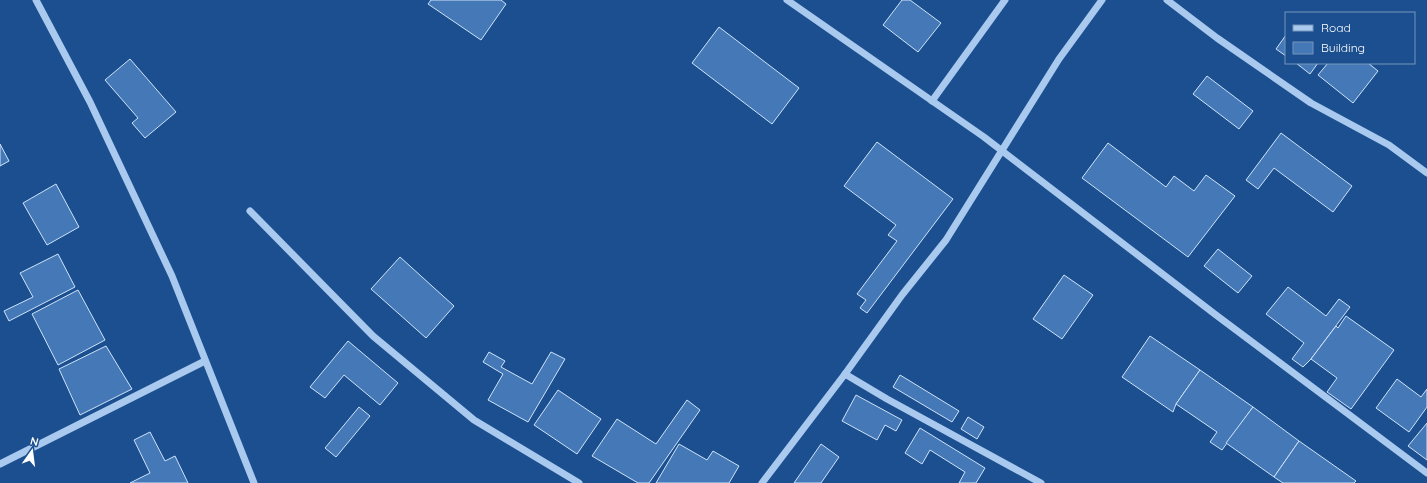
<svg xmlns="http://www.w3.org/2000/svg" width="1427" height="483" font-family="Quicksand,sans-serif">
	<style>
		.building { fill: #4478b7; stroke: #cfe3fa }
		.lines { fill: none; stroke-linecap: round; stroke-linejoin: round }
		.minor { stroke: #a9c9ee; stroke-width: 7 }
	</style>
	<rect width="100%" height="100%" fill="#1b4f8f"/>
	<g class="building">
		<path d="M431,0H501L506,4L481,40L428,4Z"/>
		<path d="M902,0H910L941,23L918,52L883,25Z"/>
		<path d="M719,27L799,88L772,124L692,63Z"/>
		<path d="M1286,35V56L1276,49Z"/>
		<path d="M130,59L176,112L145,138L132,123L138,118L105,80Z"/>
		<path d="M1296,63H1318L1310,74Z"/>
		<path d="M1328,63H1368L1378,71L1353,103L1318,75Z"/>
		<path d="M1207,76L1253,111L1239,129L1193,94Z"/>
		<path d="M1281,133L1352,186L1333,212L1274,168L1258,189L1246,180Z"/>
		<path d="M877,142L953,199L867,313L860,308L866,300L857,294L897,241L888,235L896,225L844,186Z"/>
		<path d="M1108,143L1166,187L1174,176L1194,191L1206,175L1235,196L1188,257L1082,178Z"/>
		<path d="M0,144L9,161L0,166Z"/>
		<path d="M56,184L79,227L47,245L23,203Z"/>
		<path d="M1218,249L1252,276L1238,293L1204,266Z"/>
		<path d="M58,254L75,287L9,321L4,311L33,297L20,273Z"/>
		<path d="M400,257L454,306L426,338L371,289Z"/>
		<path d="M1064,275L1093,295L1062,339L1033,319Z"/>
		<path d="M1288,287L1326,316L1339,299L1350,307L1311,359L1303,367L1292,359L1304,343L1266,314Z"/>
		<path d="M78,290L105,340L58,365L32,314Z"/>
		<path d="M1346,316L1394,350L1351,409L1327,392L1337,378L1311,359L1336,326L1338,328Z"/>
		<path d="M1150,336L1200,370L1176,404L1173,412L1122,377Z"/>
		<path d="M348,341L398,383L380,405L344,375L325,398L310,387Z"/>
		<path d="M106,346L132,389L80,415L59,369Z"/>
		<path d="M489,352L505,361L501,367L532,384L551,352L565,359L528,422L488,400L503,374L483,362Z"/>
		<path d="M1200,370L1253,407L1222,450L1210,442L1217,432L1176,404Z"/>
		<path d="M900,375L959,411L952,422L893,387Z"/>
		<path d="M1397,379L1421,397L1427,389V407L1409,432L1376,408Z"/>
		<path d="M558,390L601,419L577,454L534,425Z"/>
		<path d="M856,395L902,420L896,431L885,425L877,440L842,421Z"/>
		<path d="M687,400L700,410L649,483H638L592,456L617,419L656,444Z"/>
		<path d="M359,407L370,416L336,457L325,448Z"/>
		<path d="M1253,407L1299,441L1274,477L1226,443Z"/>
		<path d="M968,417L984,427L977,439L961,429Z"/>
		<path d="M1427,423V460L1408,446Z"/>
		<path d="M920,428L985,468L976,483H959L965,472L930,450L922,464L905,453Z"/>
		<path d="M150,432L165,461L175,456L188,483H130L150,473L134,440Z"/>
		<path d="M1299,441L1356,481L1354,483H1283L1274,477Z"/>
		<path d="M679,444L707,460L713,451L739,466L729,483H656Z"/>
		<path d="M821,444L839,457L821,483H794Z"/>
	</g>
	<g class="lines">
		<g class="minor">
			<path d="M36,0L90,102L172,276L254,483"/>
			<path d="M787,0L984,137L1216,315L1427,473"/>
			<path d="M1167,0L1217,38L1311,103L1389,145L1427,173"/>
			<path d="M932,101L1005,0"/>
			<path d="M250,211L373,336L474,420L579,483"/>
			<path d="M845,374L887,399L1041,483"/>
			<path d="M0,464L205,361"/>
			<path d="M762,483L845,374L902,295L946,240L1059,59L1102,0"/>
		</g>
	</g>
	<rect x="1285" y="12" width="130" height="52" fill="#1b4f8f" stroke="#7695bc"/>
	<rect x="1293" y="25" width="20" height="6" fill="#a9c9ee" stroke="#7695bc"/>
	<text x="1321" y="32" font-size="12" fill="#ffffff">Road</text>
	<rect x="1293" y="42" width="20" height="12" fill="#4478b7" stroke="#7695bc"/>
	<text x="1321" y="52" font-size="12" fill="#ffffff">Building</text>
	<g transform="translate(32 451) rotate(14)" stroke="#1b4f8f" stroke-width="3" paint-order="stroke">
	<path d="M0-3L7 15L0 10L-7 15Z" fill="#ffffff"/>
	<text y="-6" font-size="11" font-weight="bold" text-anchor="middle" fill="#ffffff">N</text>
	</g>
</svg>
